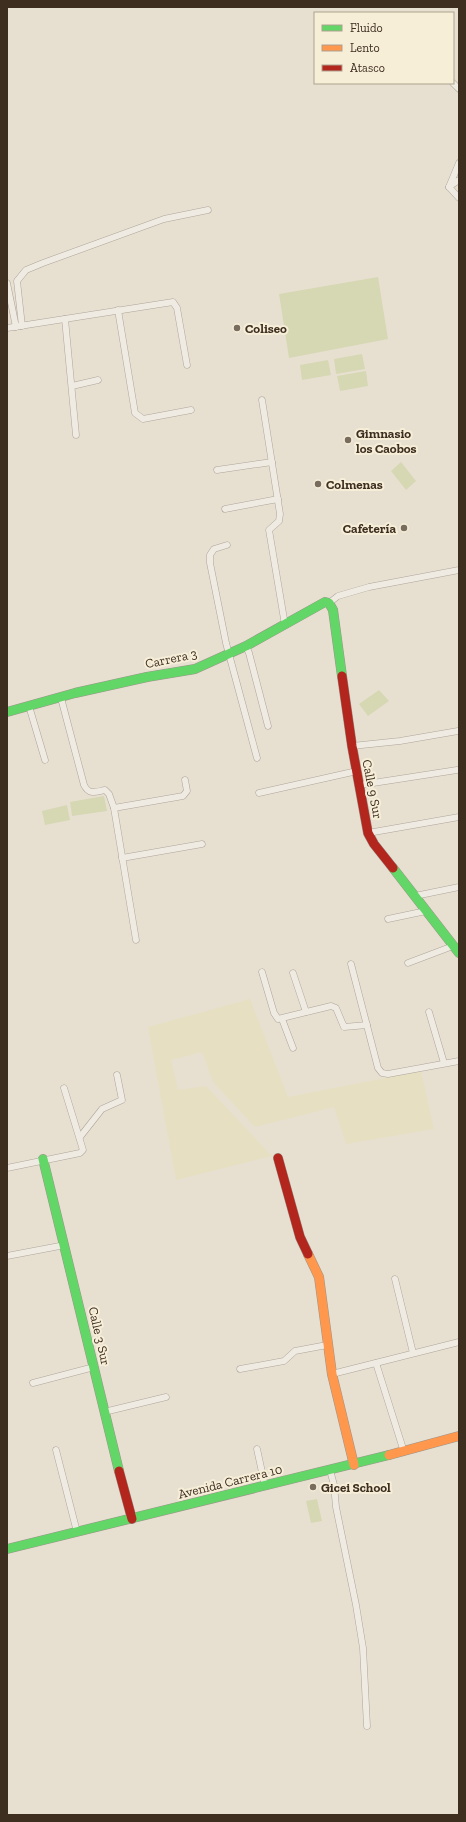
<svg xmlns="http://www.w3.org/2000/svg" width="466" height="1822" font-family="'Zilla Slab',serif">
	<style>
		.farmland { fill: #e6dfc2 }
		.green { fill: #d6d7b3 }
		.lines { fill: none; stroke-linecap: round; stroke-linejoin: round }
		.street-casing { stroke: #ada599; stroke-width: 7 }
		.fast-casing { stroke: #9c958a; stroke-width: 10 }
		.slow-casing { stroke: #9c958a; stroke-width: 10 }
		.jam-casing { stroke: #9c958a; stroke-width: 10 }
		.street { stroke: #efebe3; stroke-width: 6 }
		.fast { stroke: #63d668; stroke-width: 9 }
		.slow { stroke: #ff974d; stroke-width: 9 }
		.jam { stroke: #b3261e; stroke-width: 9 }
		.poi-dot { fill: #786c5e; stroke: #f7eed8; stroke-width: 1.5 }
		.labels { text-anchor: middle; stroke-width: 4; stroke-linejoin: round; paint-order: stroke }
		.poi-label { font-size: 13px; font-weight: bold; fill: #3d2e20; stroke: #f7eed8; text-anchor: start }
		.street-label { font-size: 13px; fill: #3d2e20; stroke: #f7eed8 }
	</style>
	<rect width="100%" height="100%" fill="#e7e0d1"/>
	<path class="farmland" d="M250,999L288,1097L421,1071L434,1129L346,1144L334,1107L255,1127L213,1082L202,1052L171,1060L178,1090L206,1086L272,1156L176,1180L148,1027Z"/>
	<g class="green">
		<path d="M378,277L388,339L289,358L279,294Z"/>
		<path d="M362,354L365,369L336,374L334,359Z"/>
		<path d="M328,360L331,375L302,380L300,365Z"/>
		<path d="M366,371L368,386L340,391L337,376Z"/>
		<path d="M401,462L416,481L406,490L391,471Z"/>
		<path d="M379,690L389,701L368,716L359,704Z"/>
		<path d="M104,796L107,811L72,816L70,802Z"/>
		<path d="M67,805L70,820L45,825L42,811Z"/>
		<path d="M317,1499L322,1521L311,1523L306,1501Z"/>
	</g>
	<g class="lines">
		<defs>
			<g id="street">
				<path d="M453,83L459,89"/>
				<path d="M450,186L459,180"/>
				<path d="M449,187L459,163"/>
				<path d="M449,187L459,198"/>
				<path d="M7,283L16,327"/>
				<path d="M118,310L135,413L143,419L191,410"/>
				<path d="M65,319L76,435"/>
				<path d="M22,326L17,281L26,270L43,263L164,219L208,210"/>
				<path d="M7,328L173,302L177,308L187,365"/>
				<path d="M72,386L98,380"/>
				<path d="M262,400L280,514L279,521L269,530L285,625"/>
				<path d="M217,470L272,462"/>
				<path d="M225,509L278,499"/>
				<path d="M227,545L214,549L210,555V563L226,643L257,758"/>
				<path d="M329,603L338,596L369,587L459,570"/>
				<path d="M246,646L249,653L268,726"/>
				<path d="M61,698L84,785C89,795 95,792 105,790L109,794L114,808L136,940"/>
				<path d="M29,706L45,760"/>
				<path d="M352,746L400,741L458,731"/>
				<path d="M360,785L457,770"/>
				<path d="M259,793L357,771"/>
				<path d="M114,808L183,796L187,791L185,780"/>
				<path d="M368,833L459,817"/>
				<path d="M122,858L202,844"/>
				<path d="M415,896L459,887"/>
				<path d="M388,919L426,911"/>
				<path d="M408,963L453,946"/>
				<path d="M351,964L378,1068L382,1073L388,1074L459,1061"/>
				<path d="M262,972L274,1013L278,1019L331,1006L336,1008L344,1027L367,1025"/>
				<path d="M293,973L306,1012"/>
				<path d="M429,1012L444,1063"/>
				<path d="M282,1019L293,1048"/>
				<path d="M80,1137L102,1109L122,1100L117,1075"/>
				<path d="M7,1168L80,1153L83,1150L64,1088"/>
				<path d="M7,1256L65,1245"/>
				<path d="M395,1279L413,1353"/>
				<path d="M376,1363L404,1452"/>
				<path d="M240,1369L284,1361L295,1351L327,1345"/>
				<path d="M332,1374L459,1342"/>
				<path d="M33,1383L94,1367"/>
				<path d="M104,1412L166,1397"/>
				<path d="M257,1449L265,1486"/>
				<path d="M56,1450L77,1532"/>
				<path d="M330,1470L334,1485L336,1507L356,1605L363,1648L367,1726"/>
			</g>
			<g id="fast">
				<path d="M7,712L75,693L147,677L195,669L246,646L325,602L329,603L333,610L342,676"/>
				<path d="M393,868L459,953"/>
				<path d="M43,1159L119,1471"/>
				<path d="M7,1549L389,1455"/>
			</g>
			<g id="slow">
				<path d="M308,1254L319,1277L332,1374L354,1465"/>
				<path d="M389,1455L459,1436"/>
			</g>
			<g id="jam">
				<path d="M342,676L352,746L368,833L374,844L393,868"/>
				<path d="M278,1158L300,1237L308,1254"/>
				<path d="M119,1471L132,1519"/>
			</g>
		</defs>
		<use href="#street" class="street-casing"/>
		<use href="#fast" class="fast-casing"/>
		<use href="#slow" class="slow-casing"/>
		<use href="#jam" class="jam-casing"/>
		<use href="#street" class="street"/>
		<use href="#fast" class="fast"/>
		<use href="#slow" class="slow"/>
		<use href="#jam" class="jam"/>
	</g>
	<g class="poi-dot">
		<circle cx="237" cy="328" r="4"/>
		<circle cx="348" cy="440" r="4"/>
		<circle cx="318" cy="484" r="4"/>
		<circle cx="404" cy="528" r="4"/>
		<circle cx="313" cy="1487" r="4"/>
	</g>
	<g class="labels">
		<g class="poi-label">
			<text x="245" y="333">Coliseo</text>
			<text x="356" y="438">Gimnasio<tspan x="356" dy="15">los Caobos</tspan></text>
			<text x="326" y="489">Colmenas</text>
			<text x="396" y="533" text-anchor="end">Cafetería</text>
			<text x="321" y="1492">Gicei School</text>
		</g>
		<g class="street-label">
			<text transform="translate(171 658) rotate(-12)" y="5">Carrera 3</text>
			<text transform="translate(373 789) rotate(79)" y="5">Calle 9 Sur</text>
			<text transform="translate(100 1336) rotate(77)" y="5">Calle 3 Sur</text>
			<text transform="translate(230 1481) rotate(-14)" y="5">Avenida Carrera 10</text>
		</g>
	</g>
	<rect width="466" height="1822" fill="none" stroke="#3d2e20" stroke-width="16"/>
	<rect x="314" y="12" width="140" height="72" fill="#f7eed8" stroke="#ada18e"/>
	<rect x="322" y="25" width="20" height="6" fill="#63d668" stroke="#ada18e"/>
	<text x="350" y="32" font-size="12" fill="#3d2e20">Fluido</text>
	<rect x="322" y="45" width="20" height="6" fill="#ff974d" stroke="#ada18e"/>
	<text x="350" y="52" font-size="12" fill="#3d2e20">Lento</text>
	<rect x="322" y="65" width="20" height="6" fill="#b3261e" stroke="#ada18e"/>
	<text x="350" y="72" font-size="12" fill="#3d2e20">Atasco</text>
</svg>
